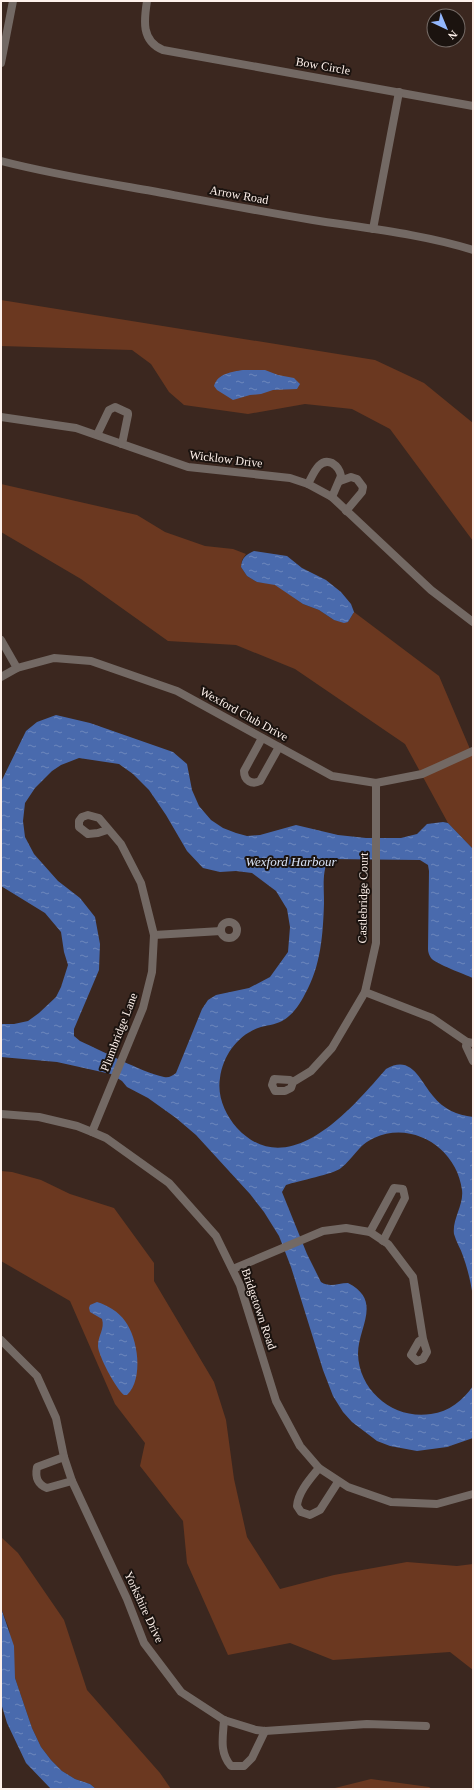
<svg xmlns="http://www.w3.org/2000/svg" width="474" height="1790" font-family="Georgia,serif">
	<style>
		.grass { fill: #6b3820 }
		.water { fill: url(#water-ripples); fill-rule: evenodd }
		.lines { fill: none; stroke-linecap: round; stroke-linejoin: round }
		.minor { stroke: #736964; stroke-width: 8 }
		.labels { text-anchor: middle; stroke-width: 4; stroke-linejoin: round; paint-order: stroke }
		.street-label { font-size: 12px; fill: #fef1eb; stroke: #1b130f }
		.water-label { font-size: 13px; font-style: italic; fill: #d8e3f6; stroke: #1b130f }
	</style>
	<defs>
		<pattern id="water-ripples" width="26" height="14" patternUnits="userSpaceOnUse"><rect width="26" height="14" fill="#496aad"/><path d="M2 4q2-2 4 0t4 0M15 11q2-2 4 0t4 0" fill="none" stroke="#6d87bc"/></pattern>
	</defs>
	<rect width="100%" height="100%" fill="#3b271f"/>
	<g class="grass">
		<path d="M1,300L375,360L424,383L473,423V541L390,429L352,409L305,404L248,414L184,405L169,392L151,364L132,350L1,346Z"/>
		<path d="M1,484L137,515L165,532L205,546L233,549L246,554L242,560L241,567L247,576L257,582L275,584L303,604L319,610L334,620L348,622L354,612L439,676L473,756V849L448,823L405,744L295,669L236,645L168,641L81,579L1,532Z"/>
		<path d="M1,1171L12,1172L41,1180L70,1194L114,1208L154,1263V1281L214,1382L226,1420L234,1479L247,1537L280,1589L334,1575L407,1562L457,1566L473,1564V1670L450,1652L333,1660L290,1643L228,1655L187,1563L183,1521L140,1466L145,1443L115,1404L70,1301L1,1261Z"/>
		<path d="M1,1537L18,1553L64,1620L87,1690L160,1773L171,1789H96L90,1784L75,1779L62,1771L51,1760L41,1747L32,1728L15,1678L9,1629L1,1608Z"/>
		<path d="M371,1779L429,1787L432,1789H331Z"/>
	</g>
	<g class="water">
		<path d="M243,370H265L278,375L294,378L300,384L297,389L273,390L261,394L250,395L233,400L217,390L214,386C218,373 232,372 243,370Z"/>
		<path d="M254,551L287,556L302,568L326,580L341,592L351,604L354,612L348,622L344,623L334,620L319,610L303,604L275,585L257,582L247,576L241,567C242,558 245,555 254,551Z"/>
		<path d="M56,715L90,723L173,752L187,764L192,790L199,806L211,820L223,828L236,833L247,836L260,835L296,825L338,835L366,838H401L417,834L427,824L443,822L448,823L473,849V978C464,974 436,964 431,958C429,955 428,952 428,949L429,871L428,865L420,860L328,859C322,874 324,887 324,903C323,934 321,966 305,994C300,1004 292,1016 282,1021C275,1025 266,1025 258,1028C237,1036 223,1056 220,1078C217,1096 225,1114 237,1128C289,1184 353,1107 386,1069C412,1054 420,1081 433,1096C443,1109 457,1115 473,1117V1297C471,1283 468,1270 463,1256C461,1249 456,1242 454,1234C452,1219 464,1205 462,1190C457,1149 413,1120 374,1138C358,1145 354,1158 341,1168C334,1174 298,1181 286,1185L282,1192L307,1254L321,1282C330,1288 338,1283 348,1283C383,1301 358,1327 358,1354C359,1392 395,1420 431,1414C449,1412 463,1400 473,1386V1438L447,1447L417,1451L390,1446L377,1441L352,1422L343,1412L333,1396L323,1370L291,1267L279,1236L264,1212L250,1194L196,1135L176,1118L148,1098L127,1087L122,1081L111,1074L57,1062L1,1057V1024H14L28,1021L39,1013L56,997L61,987L68,965L64,952L61,932L45,913L1,886V782L26,731L37,722ZM79,758L119,764L133,774L149,790L166,815L187,851L203,868L220,872L236,871L252,873L276,891L287,909L290,927L288,952L270,977L249,988L216,995L208,1000L202,1009L176,1073C172,1076 169,1078 164,1077C139,1071 105,1052 80,1041L74,1036V1029L99,970L100,944L95,917L80,898L58,881L34,854L25,837L23,821L25,803L35,788L52,771L61,765Z"/>
		<path d="M97,1302C107,1305 119,1312 125,1321C138,1338 144,1379 127,1395H124C116,1389 98,1355 98,1346C98,1335 105,1329 102,1319L90,1312L89,1308L90,1305Z"/>
		<path d="M1,1608L14,1646L15,1678L32,1728L41,1747L51,1760L62,1771L75,1779L90,1784L96,1789H51L26,1763L7,1723L1,1703Z"/>
	</g>
	<g class="lines">
		<g class="minor">
			<path d="M147,1C144,20 141,41 163,50L473,106"/>
			<path d="M1,63L13,1"/>
			<path d="M1,161C51,174 101,182 152,191C206,201 259,211 313,220C364,228 423,234 473,250"/>
			<path d="M373,229L399,92"/>
			<path d="M1,417L76,428L188,467L290,478L308,484L332,497L431,590L473,622"/>
			<path d="M97,435L109,410L115,407L128,413V415L122,444"/>
			<path d="M340,481L351,477L357,479L363,487L362,492L346,511"/>
			<path d="M308,484C313,475 319,457 332,463C337,466 340,470 341,476L332,497"/>
			<path d="M1,640L17,668"/>
			<path d="M1,677L17,668L54,658L91,661L177,691L332,776L376,783L422,774L473,751"/>
			<path d="M262,738L244,771C244,781 252,785 260,781L279,747"/>
			<circle cx="229" cy="930" r="8"/>
			<path d="M154,935L221,931"/>
			<path d="M365,992L432,1018L467,1042L473,1043"/>
			<path d="M467,1042L466,1046L473,1061"/>
			<path d="M293,1082L290,1080L274,1079L272,1085L275,1091H285L291,1088L293,1082L311,1071L332,1048L365,992L376,943V783"/>
			<path d="M1,1114L39,1117L77,1126L92,1132L106,1138L169,1183L216,1236L240,1285L276,1401L300,1446L319,1468L348,1487L391,1502L437,1504L473,1494"/>
			<path d="M92,1132L143,1008L152,972L154,935L141,883L121,844L99,818L88,815L82,817L79,821V827L88,834L98,833L107,830"/>
			<path d="M370,1232L394,1188L403,1189L405,1198L383,1241"/>
			<path d="M233,1269L323,1231L346,1228L370,1232L388,1244L413,1277L423,1339L427,1352L423,1359L417,1361L411,1355L419,1341L423,1339"/>
			<path d="M1,1340L37,1376L56,1418L64,1457L72,1481L127,1599L144,1643L181,1692L224,1720L256,1730L265,1731L367,1724L426,1726"/>
			<path d="M64,1457L37,1467C35,1477 37,1484 47,1488L72,1481"/>
			<path d="M319,1468C310,1479 298,1492 297,1506L301,1512L310,1515L320,1510L338,1482"/>
			<path d="M224,1720C223,1737 219,1752 231,1766H244L252,1758L265,1731"/>
		</g>
	</g>
	<g class="labels">
		<g class="street-label">
			<text transform="translate(323 66) rotate(10)" y="4">Bow Circle</text>
			<text transform="translate(239 195) rotate(10)" y="4">Arrow Road</text>
			<text transform="translate(226 459) rotate(7)" y="4">Wicklow Drive</text>
			<text transform="translate(244 714) rotate(29)" y="4">Wexford Club Drive</text>
			<text transform="translate(363 898) rotate(-89)" y="4">Castlebridge Court</text>
			<text transform="translate(119 1032) rotate(-69)" y="4">Plumbridge Lane</text>
			<text transform="translate(259 1309) rotate(71)" y="4">Bridgetown Road</text>
			<text transform="translate(144 1607) rotate(65)" y="4">Yorkshire Drive</text>
		</g>
		<g class="water-label">
			<text x="291" y="866">Wexford Harbour</text>
		</g>
	</g>
	<rect width="474" height="1790" fill="none" stroke="#fef1eb" stroke-width="4"/>
	<g transform="translate(446 28) rotate(136)"><circle r="19" fill="#1b130f" stroke="#766c67"/>
	<path d="M0-3L7 15L0 10L-7 15Z" fill="#93b7fd"/>
	<text y="-6" font-size="11" font-weight="bold" text-anchor="middle" fill="#fef1eb">N</text>
	</g>
</svg>
